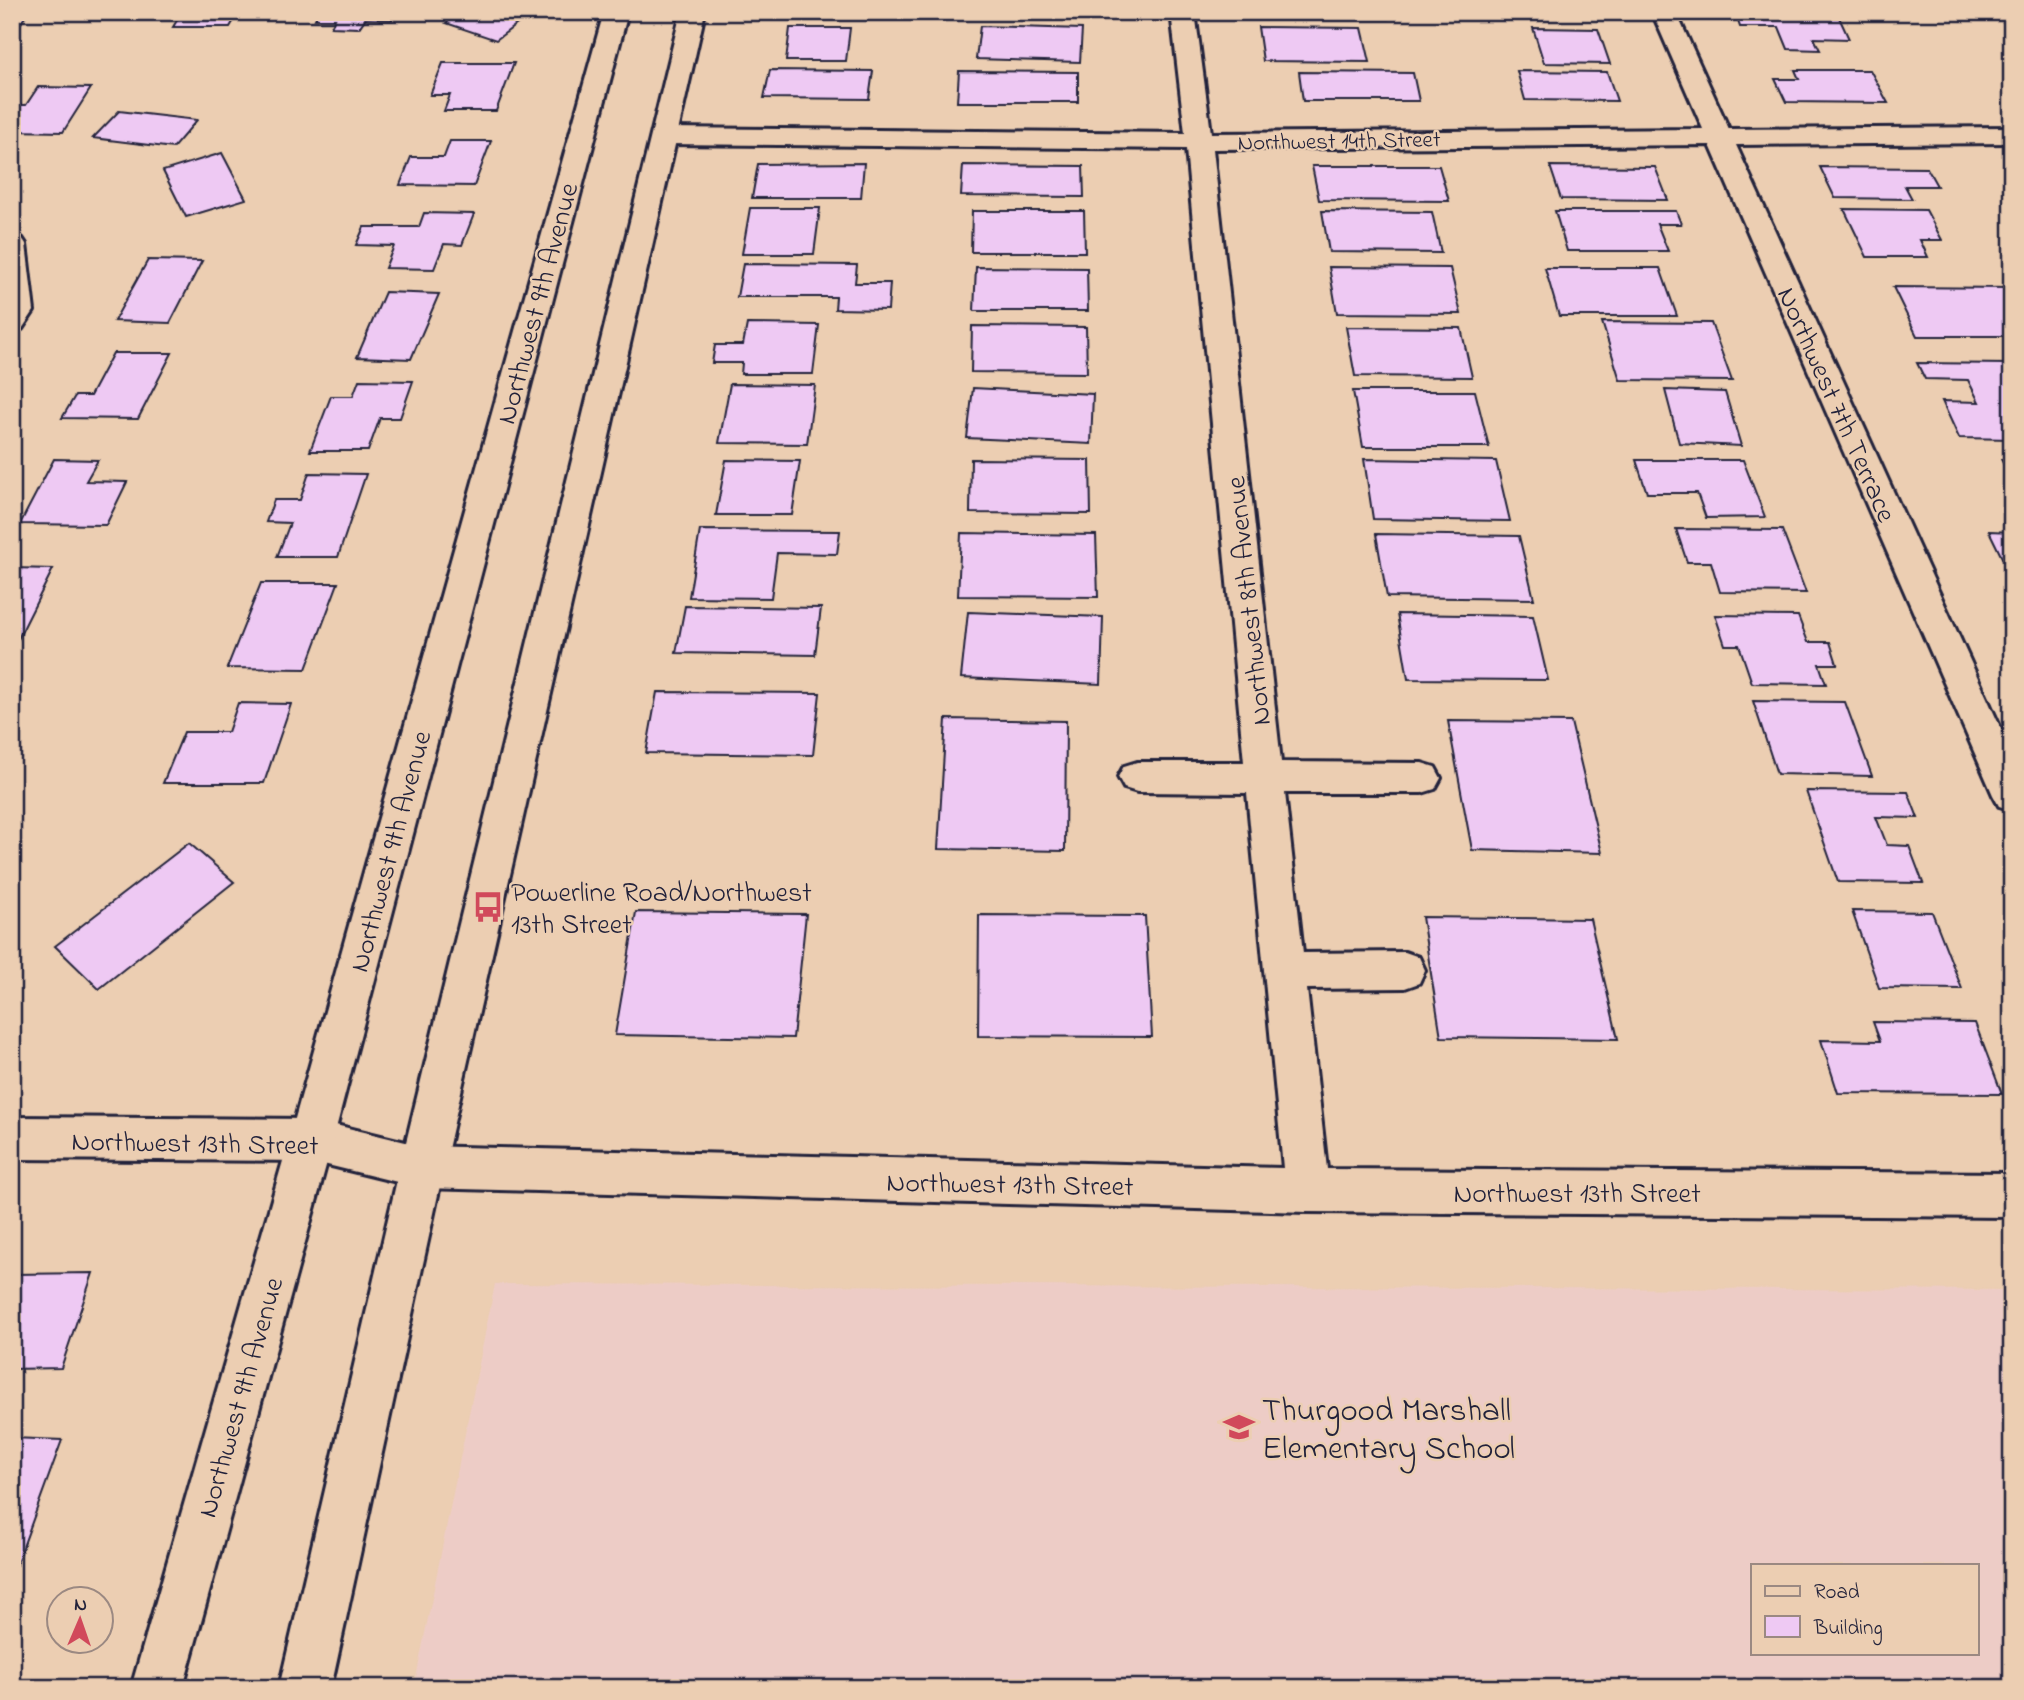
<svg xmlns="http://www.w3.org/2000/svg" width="2024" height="1700" font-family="'Indie Flower',sans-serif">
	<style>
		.built { fill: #edccc6; fill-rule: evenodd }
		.building { fill: #eec9f3; stroke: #22223b; stroke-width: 2 }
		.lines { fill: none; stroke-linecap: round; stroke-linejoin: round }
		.minor-casing { stroke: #22223b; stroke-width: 6 }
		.major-casing { stroke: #22223b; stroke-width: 6 }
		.minor { fill: #ecceb2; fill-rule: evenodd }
		.major { fill: #ecceb2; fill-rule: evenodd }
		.labels { text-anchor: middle; stroke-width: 5; stroke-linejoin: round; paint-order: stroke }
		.far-street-label { font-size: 23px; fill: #22223b; stroke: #ecceb2 }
		.street-label { font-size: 28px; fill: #22223b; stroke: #ecceb2 }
		.poi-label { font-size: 28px; fill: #22223b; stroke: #ecceb2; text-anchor: start }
		.near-poi-label { font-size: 33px; fill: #22223b; stroke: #ecceb2; text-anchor: start }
	</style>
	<rect width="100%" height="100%" fill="#ecceb2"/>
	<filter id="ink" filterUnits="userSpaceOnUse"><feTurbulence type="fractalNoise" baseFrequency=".0143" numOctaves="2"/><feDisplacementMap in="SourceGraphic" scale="14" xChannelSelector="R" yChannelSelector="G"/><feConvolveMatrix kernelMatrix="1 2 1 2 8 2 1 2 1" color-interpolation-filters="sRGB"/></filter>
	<g filter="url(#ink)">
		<path class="built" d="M495,1284L2012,1290V1688H414ZM1753,1565H1977V1653H1753Z"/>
		<g class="building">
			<path d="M12,12H28L21,23H12Z"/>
			<path d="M71,12H148L146,16Z"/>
			<path d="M182,12H279L277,17H236L230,27H173Z"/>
			<path d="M319,12H396L392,20L365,19L359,28L331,27L335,19H315Z"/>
			<path d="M462,12H533L496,40L446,23Z"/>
			<path d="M787,12H857L856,19L786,17Z"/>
			<rect x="979" y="12" width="98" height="3"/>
			<path d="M1282,12H1387L1388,19H1283Z"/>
			<path d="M1735,12L1837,13L1849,39L1814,38L1820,50L1788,49L1779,27H1740Z"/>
			<path d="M980,26L1082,29L1080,62L976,59Z"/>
			<path d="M1258,27L1362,28L1370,62L1263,61Z"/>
			<path d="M790,28H850L846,61H786Z"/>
			<path d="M1533,28L1598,29L1610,64L1544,63Z"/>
			<path d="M443,63H514L496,111H444L450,95H430Z"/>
			<path d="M770,70L873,71L869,99L764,98Z"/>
			<path d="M1795,70H1870L1888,103L1786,102L1775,79H1799Z"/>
			<path d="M959,71L1078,72V102H957Z"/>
			<path d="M1517,71L1607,72L1617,101L1525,100Z"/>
			<path d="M1299,72L1413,73L1419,101H1303Z"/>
			<path d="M38,87L91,88L63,132L12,131V105H26Z"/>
			<path d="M119,111L197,120L173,148L93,138Z"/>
			<path d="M450,141H491L474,186L400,185L411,157H444Z"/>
			<path d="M222,153L246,199L186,217L163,171Z"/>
			<path d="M864,163L861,198H752L758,164Z"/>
			<path d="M963,165L1083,166L1084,197L961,196Z"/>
			<path d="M1312,166H1439L1449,201L1319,200Z"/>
			<path d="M1550,166L1655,167L1668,200L1561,199Z"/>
			<path d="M1820,167L1927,168L1937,186H1905L1912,199L1835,198Z"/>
			<path d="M750,208H820L814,254H742Z"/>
			<path d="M1844,209L1926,210L1942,240H1920L1928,257H1867Z"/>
			<path d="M972,211H1084L1085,252H971Z"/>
			<path d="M1322,211L1432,212L1441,253L1329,252Z"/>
			<path d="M1555,211H1676L1681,224H1657L1668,251H1567Z"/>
			<path d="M424,213L474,214L462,245L444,244L434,269L385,268L394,246L356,245L364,227H419Z"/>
			<path d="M148,260L202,261L170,323L114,321Z"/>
			<path d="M743,264L857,265L855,283H890L888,310L835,309L836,297H737Z"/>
			<path d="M976,267L1087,268L1088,311H974Z"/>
			<path d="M1329,267L1450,268L1461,314L1337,313Z"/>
			<path d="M1545,268H1660L1677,316H1559Z"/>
			<path d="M1893,287L2012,288V336H1917Z"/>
			<path d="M385,292L439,294L411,359L357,357Z"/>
			<path d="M1602,322L1711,323L1732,381L1620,380Z"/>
			<path d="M747,324L819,325L813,374H741L742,363H712L715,345H743Z"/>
			<path d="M972,326L1086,327L1087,373L971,372Z"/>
			<path d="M1346,327L1461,328L1472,377L1355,376Z"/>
			<path d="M113,353H172L138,419L62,418L75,396H90Z"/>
			<path d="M1917,363L2010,364L2012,439L1959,438L1942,401L1979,402L1968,380L1925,379Z"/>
			<path d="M359,380L413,381L400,418H380L368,451H310L331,396H353Z"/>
			<path d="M730,384L815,385L807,444L719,443Z"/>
			<path d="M973,388L1093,394L1091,444L967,438Z"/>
			<path d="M1665,390L1725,392L1741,446L1679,443Z"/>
			<path d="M1353,391H1475L1489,447H1363Z"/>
			<path d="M54,459L98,460L86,481L127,482L106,525L20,524Z"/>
			<path d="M971,459L1090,460L1091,514L970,513Z"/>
			<path d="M1364,459L1496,461L1510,521L1373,519Z"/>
			<path d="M2001,459H2012V481Z"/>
			<path d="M726,460L800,461L792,515H716Z"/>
			<path d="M1636,460H1743L1765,517L1706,518L1697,493H1647Z"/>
			<path d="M309,473L366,474L338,557H277L290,523L266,522L274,500H300Z"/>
			<path d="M1676,529L1782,530L1806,593L1720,592L1711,562H1687Z"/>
			<path d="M700,530L840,531L837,554L777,553L771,598L689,597Z"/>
			<path d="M1989,531L2012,532V578Z"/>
			<path d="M961,533L1096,535L1098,597L958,596Z"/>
			<path d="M1376,534L1519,536L1534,599L1387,597Z"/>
			<path d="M12,568L53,569L12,651Z"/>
			<path d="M261,583H338L306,669L227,668Z"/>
			<path d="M685,606L821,608L815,655L676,653Z"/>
			<path d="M968,612L1103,617L1101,684L961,678Z"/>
			<path d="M1397,614L1533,616L1548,680L1408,679Z"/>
			<path d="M1715,615L1798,616L1808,642H1830L1837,664H1819L1826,684L1752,683L1739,645H1725Z"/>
			<path d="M657,692L820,693L813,755L646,753Z"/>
			<path d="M1753,701L1845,702L1872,776L1777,774Z"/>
			<path d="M238,703L291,704L264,783H163L184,732H228Z"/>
			<path d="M946,719L1066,721L1065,851L938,849Z"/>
			<path d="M1448,721L1571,722L1602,853L1472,850Z"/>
			<path d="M1806,791L1908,792L1918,818L1876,817L1887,845L1909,846L1923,883L1838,882Z"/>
			<path d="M189,843L234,882L99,989L55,946Z"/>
			<path d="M1852,911L1932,912L1962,989L1879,988Z"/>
			<path d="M636,912L806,914L793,1038L615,1035Z"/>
			<path d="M979,915L1145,916L1152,1037L978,1036Z"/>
			<path d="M1422,917L1590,919L1618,1039L1441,1037Z"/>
			<path d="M1873,1022L1975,1023L2002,1094L1838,1093L1821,1040L1880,1041Z"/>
			<path d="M93,1273L61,1368L12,1369V1274Z"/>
			<path d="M12,1438L62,1440L12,1577Z"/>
		</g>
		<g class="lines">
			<defs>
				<g id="minor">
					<path d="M1171,12H1195L1211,133L1703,129L1652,12H1676L1729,129L2012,127V143L1736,145L2012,753V810L1999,806L1993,795L1710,145L1213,149L1281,762L1422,763L1435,767L1441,778L1435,789L1422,793H1285L1303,953L1405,952L1419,957L1425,970L1419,983L1405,988L1307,989L1327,1169L2012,1173V1217L1307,1212L422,1188L311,1161L12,1159V1117L311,1119L422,1146L1283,1168L1247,793L1137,792L1124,788L1118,777L1124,766L1137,762H1244L1186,149L666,144L657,142L653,136L657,130L666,128L1185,133Z"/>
					<path d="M12,235L22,238L26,244L34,311L22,329L12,332Z"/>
				</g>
				<g id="major">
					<path d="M604,12H628L333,1140L183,1688H131L289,1140Z"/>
					<path d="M681,12H705L444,1167L331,1688H279L400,1167Z"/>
				</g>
			</defs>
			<use href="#minor" class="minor-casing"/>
			<use href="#major" class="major-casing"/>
			<use href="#minor" class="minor"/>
			<use href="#major" class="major"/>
		</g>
	</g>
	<defs>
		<symbol id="bus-bare" viewBox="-9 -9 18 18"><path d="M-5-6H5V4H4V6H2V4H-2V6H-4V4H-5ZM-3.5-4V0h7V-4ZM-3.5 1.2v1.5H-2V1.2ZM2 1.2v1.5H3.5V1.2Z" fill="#d1495b" stroke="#ecceb2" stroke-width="2.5" paint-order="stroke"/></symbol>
		<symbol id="school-bare" viewBox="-9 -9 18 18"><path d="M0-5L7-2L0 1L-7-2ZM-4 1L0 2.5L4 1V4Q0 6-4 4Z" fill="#d1495b" stroke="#ecceb2" stroke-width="2.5" paint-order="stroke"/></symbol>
	</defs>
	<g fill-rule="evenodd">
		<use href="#bus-bare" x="466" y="885" width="44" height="44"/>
		<use href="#school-bare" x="1217" y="1405" width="44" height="44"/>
	</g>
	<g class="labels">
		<g class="far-street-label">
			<text transform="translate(1339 140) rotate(-1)" y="8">Northwest 14th Street</text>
		</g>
		<g class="street-label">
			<text transform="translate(536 303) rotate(-75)" y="10">Northwest 9th Avenue</text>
			<text transform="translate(1838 404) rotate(66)" y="10">Northwest 7th Terrace</text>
			<text transform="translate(1247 601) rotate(-96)" y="10">Northwest 8th Avenue</text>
			<text transform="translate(389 851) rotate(-75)" y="10">Northwest 9th Avenue</text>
			<text transform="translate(195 1142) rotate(1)" y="10">Northwest 13th Street</text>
			<text transform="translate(1010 1183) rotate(1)" y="10">Northwest 13th Street</text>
			<text x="1577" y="1202">Northwest 13th Street</text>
			<text transform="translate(239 1397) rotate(-74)" y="10">Northwest 9th Avenue</text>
		</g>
		<g class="poi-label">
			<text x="511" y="901">Powerline Road/Northwest<tspan x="511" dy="32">13th Street</tspan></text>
		</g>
		<g class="near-poi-label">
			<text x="1262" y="1420">Thurgood Marshall<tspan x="1262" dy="38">Elementary School</tspan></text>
		</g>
	</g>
	<rect width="2024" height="1700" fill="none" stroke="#ecceb2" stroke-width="42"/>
	<rect x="21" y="21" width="1982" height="1658" fill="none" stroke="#22223b" stroke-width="2.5" filter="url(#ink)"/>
	<rect x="1751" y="1564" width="228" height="91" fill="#ecceb2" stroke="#9b8982" stroke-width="2"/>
	<rect x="1765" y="1586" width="35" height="10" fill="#ecceb2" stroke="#9b8982" stroke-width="2"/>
	<text x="1814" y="1598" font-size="21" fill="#22223b">Road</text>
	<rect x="1765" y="1616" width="35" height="21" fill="#eec9f3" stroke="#9b8982" stroke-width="2"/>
	<text x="1814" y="1634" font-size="21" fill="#22223b">Building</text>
	<g transform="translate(80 1620) rotate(2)"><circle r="33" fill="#ecceb2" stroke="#9b8982" stroke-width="2"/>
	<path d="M0-5L12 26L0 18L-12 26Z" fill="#d1495b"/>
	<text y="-10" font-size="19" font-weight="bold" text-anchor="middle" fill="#22223b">N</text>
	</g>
</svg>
